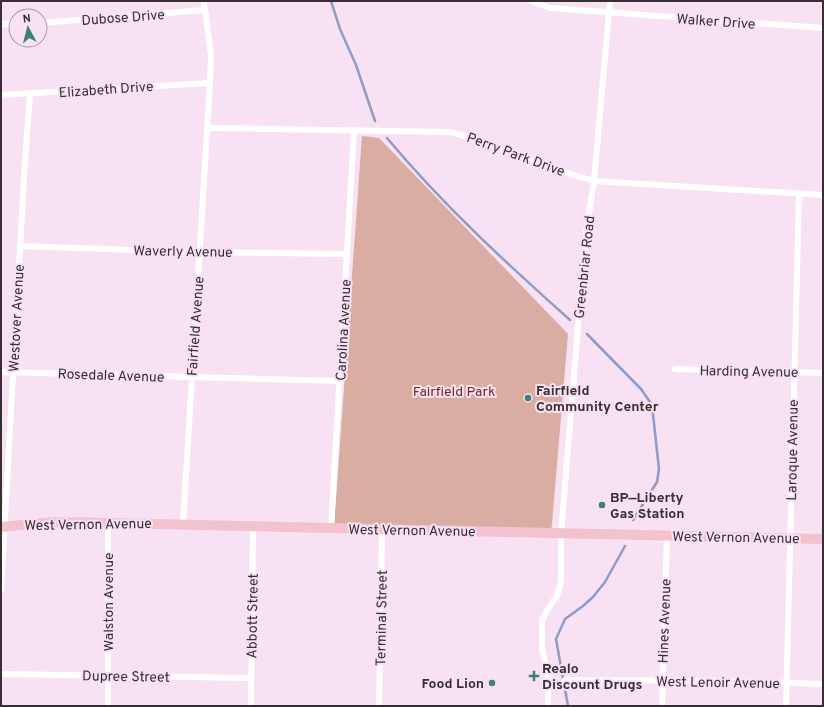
<svg xmlns="http://www.w3.org/2000/svg" width="824" height="707" font-family="Overpass,sans-serif">
	<style>
		.green { fill: #d9ada2 }
		.lines { fill: none; stroke-linecap: round; stroke-linejoin: round }
		.stream { stroke: #909bc6; stroke-width: 2.5 }
		.street { stroke: #fff; stroke-width: 6 }
		.primary { stroke: #f2c3cf; stroke-width: 10 }
		.poi-dot { fill: #3b8178; stroke: #f7e1f2; stroke-width: 1.5 }
		.labels { text-anchor: middle; stroke-width: 4; stroke-linejoin: round; paint-order: stroke }
		.street-label { font-size: 14px; fill: #382f36; stroke: #f7e1f2 }
		.poi-label { font-size: 14px; font-weight: bold; fill: #382f36; stroke: #f7e1f2; text-anchor: start }
		.park-label { font-size: 14px; fill: #6b2a1e; stroke: #f7e1f2 }
	</style>
	<rect width="100%" height="100%" fill="#f7e1f2"/>
	<path class="green" d="M362,136L379,138L568,334L551,535L334,528Z"/>
	<g class="lines">
		<g class="stream">
			<path d="M331,1L340,29L356,65L375,121"/>
			<path d="M387,138C442,204 506,263 570,320"/>
			<path d="M587,334L641,389L652,405L659,469L657,482L633,520"/>
			<path d="M568,706L556,639L565,619L583,606L593,597L605,582L625,546"/>
		</g>
		<g class="street">
			<path d="M531,1L550,8L823,28"/>
			<path d="M40,23L205,10"/>
			<path d="M1,24H16"/>
			<path d="M1,95L210,83"/>
			<path d="M207,128L450,132L479,140L551,168L594,181L823,195"/>
			<path d="M20,246L190,252L346,254"/>
			<path d="M675,369L823,373"/>
			<path d="M1,372L340,381"/>
			<path d="M183,524L210,83L211,55L204,1"/>
			<path d="M331,528L354,131"/>
			<path d="M1,590L24,177L30,93"/>
			<path d="M1,674L251,678"/>
			<path d="M565,680L731,681L823,684"/>
			<path d="M108,706V523"/>
			<path d="M251,706L253,526"/>
			<path d="M379,706L382,529"/>
			<path d="M548,706V677L542,648V620L549,607L557,596L561,582V533L579,315L586,233L594,181L610,1"/>
			<path d="M662,706L667,535"/>
			<path d="M786,706L799,193"/>
		</g>
		<path class="primary" d="M1,527L55,522L108,523L823,539"/>
	</g>
	<g class="poi-dot">
		<circle cx="528" cy="398" r="4"/>
		<circle cx="602" cy="505" r="4"/>
		<path d="M532 670h4v4h4v4h-4v4h-4v-4h-4v-4h4z"/>
		<circle cx="492" cy="683" r="4"/>
	</g>
	<g class="labels">
		<g class="street-label">
			<text transform="translate(123 17) rotate(-4)" y="5">Dubose Drive</text>
			<text transform="translate(716 21) rotate(4)" y="5">Walker Drive</text>
			<text transform="translate(106 89) rotate(-4)" y="5">Elizabeth Drive</text>
			<text transform="translate(516 154) rotate(20)" y="5">Perry Park Drive</text>
			<text transform="translate(183 251) rotate(1)" y="5">Waverly Avenue</text>
			<text transform="translate(584 267) rotate(-84)" y="5">Greenbriar Road</text>
			<text transform="translate(16 318) rotate(-87)" y="5">Westover Avenue</text>
			<text transform="translate(195 326) rotate(-86)" y="5">Fairfield Avenue</text>
			<text transform="translate(343 330) rotate(-87)" y="5">Carolina Avenue</text>
			<text transform="translate(749 371) rotate(1)" y="5">Harding Avenue</text>
			<text transform="translate(111 375) rotate(2)" y="5">Rosedale Avenue</text>
			<text transform="translate(792 450) rotate(-89)" y="5">Laroque Avenue</text>
			<text transform="translate(88 524) rotate(-1)" y="5">West Vernon Avenue</text>
			<text transform="translate(412 530) rotate(1)" y="5">West Vernon Avenue</text>
			<text transform="translate(736 537) rotate(1)" y="5">West Vernon Avenue</text>
			<text transform="translate(108 602) rotate(-90)" y="5">Walston Avenue</text>
			<text transform="translate(252 616) rotate(-89)" y="5">Abbott Street</text>
			<text transform="translate(381 618) rotate(-89)" y="5">Terminal Street</text>
			<text transform="translate(664 621) rotate(-88)" y="5">Hines Avenue</text>
			<text transform="translate(126 676) rotate(1)" y="5">Dupree Street</text>
			<text transform="translate(718 682) rotate(1)" y="5">West Lenoir Avenue</text>
		</g>
		<g class="poi-label">
			<text x="536" y="395">Fairfield<tspan x="536" dy="16">Community Center</tspan></text>
			<text x="610" y="502">BP—Liberty<tspan x="610" dy="16">Gas Station</tspan></text>
			<text x="542" y="673">Realo<tspan x="542" dy="16">Discount Drugs</tspan></text>
			<text x="484" y="688" text-anchor="end">Food Lion</text>
		</g>
		<g class="park-label">
			<text x="454" y="396">Fairfield Park</text>
		</g>
	</g>
	<rect width="824" height="707" fill="none" stroke="#382f36" stroke-width="4"/>
	<g transform="translate(28 28) rotate(353)"><circle r="19" fill="#f7e1f2" stroke="#ab9aa7"/>
	<path d="M0-3L7 15L0 10L-7 15Z" fill="#3b8178"/>
	<text y="-6" font-size="11" font-weight="bold" text-anchor="middle" fill="#382f36">N</text>
	</g>
</svg>
